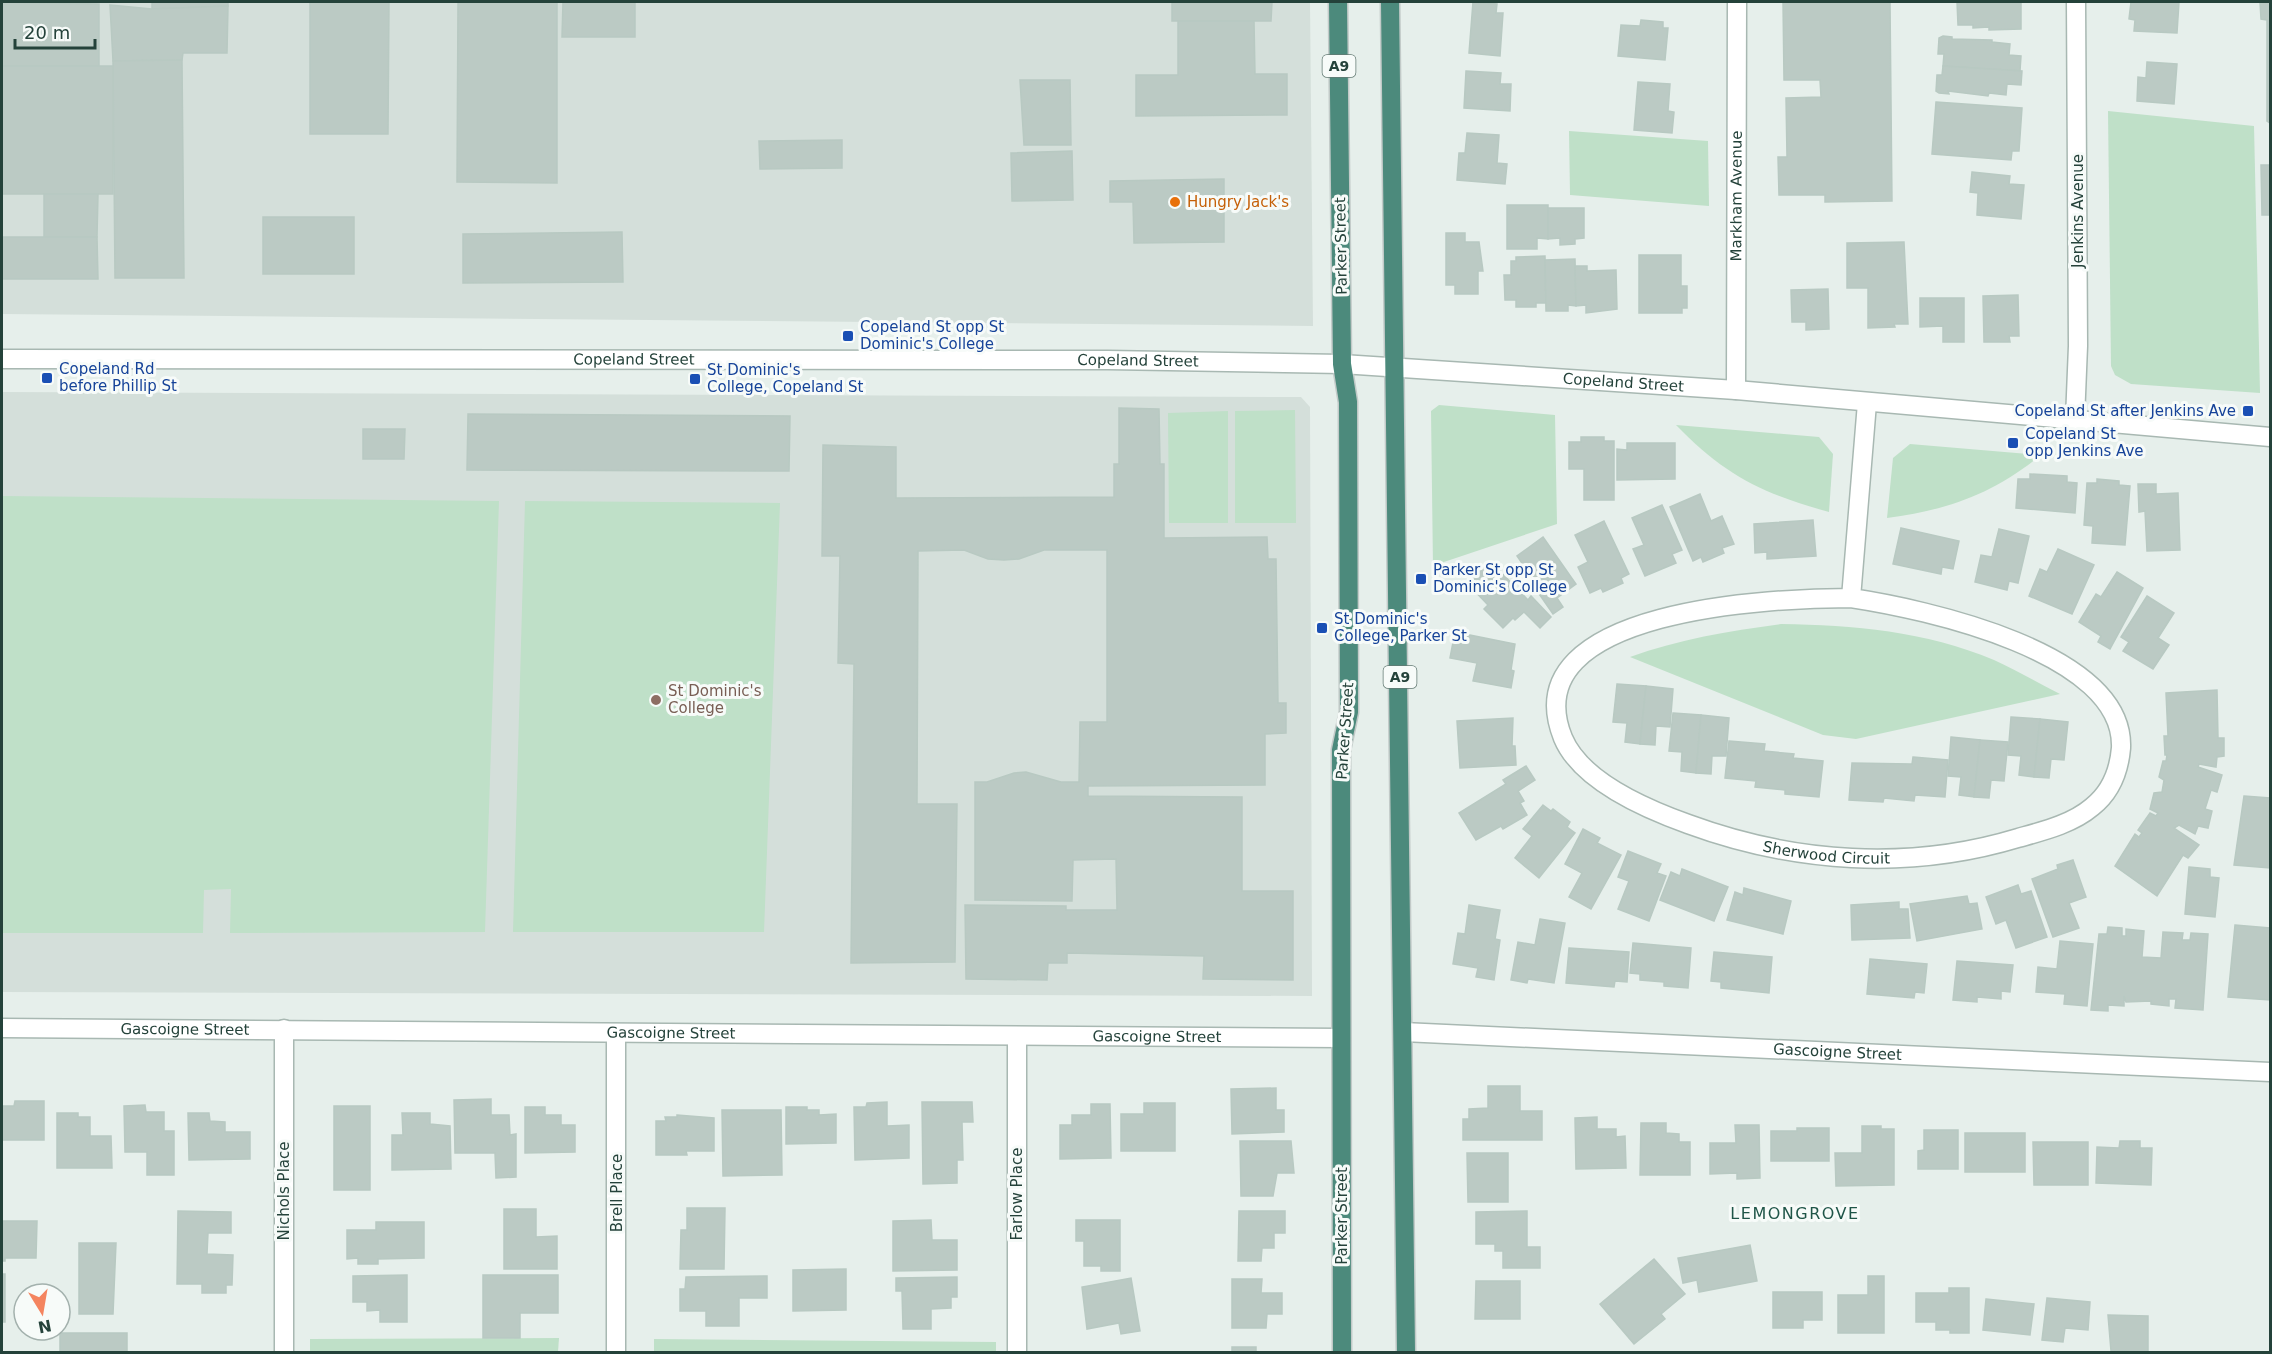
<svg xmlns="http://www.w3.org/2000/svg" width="2272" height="1354" font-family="'DejaVu Sans',sans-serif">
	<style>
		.built { fill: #d4dfda }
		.green { fill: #bfe0c8 }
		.building { fill: #bbcac4; stroke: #b8c9c2; stroke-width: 1.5 }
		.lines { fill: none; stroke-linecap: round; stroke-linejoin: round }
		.minor-casing { stroke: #a8b8b2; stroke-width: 21 }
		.tertiary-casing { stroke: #a8b8b2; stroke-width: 21 }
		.trunk-casing { stroke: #c2cac8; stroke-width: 21 }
		.minor { stroke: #fff; stroke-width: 18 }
		.tertiary { stroke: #fff; stroke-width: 18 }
		.trunk { stroke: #4c8a7c; stroke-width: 18 }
		.food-dot { fill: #e8710a; stroke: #f7fbf9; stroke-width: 2 }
		.transit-dot { fill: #1a4fb4; stroke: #f7fbf9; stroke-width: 2 }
		.education-dot { fill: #8d6e63; stroke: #f7fbf9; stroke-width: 2 }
		.labels { text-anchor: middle; stroke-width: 6; stroke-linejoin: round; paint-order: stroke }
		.shield { fill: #f7fbf9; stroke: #637a73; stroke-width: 1.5 }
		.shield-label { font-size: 14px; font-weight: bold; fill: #24423a }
		.street-label { font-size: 15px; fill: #24423a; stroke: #f7fbf9 }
		.food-label { font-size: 15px; fill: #c56008; stroke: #f7fbf9; text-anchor: start }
		.transit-label { font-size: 15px; fill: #164399; stroke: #f7fbf9; text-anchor: start }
		.education-label { font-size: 15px; fill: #785e54; stroke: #f7fbf9; text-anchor: start }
		.neighbourhood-label { font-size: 16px; letter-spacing: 1.5px; fill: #1f5548; stroke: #f7fbf9 }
	</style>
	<rect width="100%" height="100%" fill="#e6efeb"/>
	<g class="built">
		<path d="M2,2H1310L1313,326L2,314Z"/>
		<path d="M2,392L1301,397L1310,407L1312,996L2,992Z"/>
	</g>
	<g class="green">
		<path d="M2108,111L2254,126L2260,393L2131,384L2115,375L2111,366Z"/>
		<path d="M1569,131L1708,141L1709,206L1570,195Z"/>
		<path d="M1439,405L1555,415L1557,524L1444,562L1433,568L1431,411Z"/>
		<path d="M1295,410L1296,523H1235V411Z"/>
		<path d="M1228,411V523H1169L1168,413Z"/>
		<path d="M1676,425L1819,437L1833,454L1829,512C1763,494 1724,475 1676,425Z"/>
		<path d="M1910,444L2041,455C1993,494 1948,510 1887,518L1893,458Z"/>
		<path d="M2,496L499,501L485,932L230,933L231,889L204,890L203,933H2Z"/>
		<path d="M525,501L780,503L764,932H513Z"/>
		<path d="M1781,624C1854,625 1925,631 1994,660C2016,670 2038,683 2060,694L1856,739L1823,735L1630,657C1679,639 1729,631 1781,624Z"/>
		<path d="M559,1338L558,1352H310V1339Z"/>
		<path d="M654,1339L996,1342V1352H654Z"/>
	</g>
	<g class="building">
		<path d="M2,2L99,4V66H2Z"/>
		<path d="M152,2H228V6L152,9Z"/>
		<path d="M310,2H389L388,134H310Z"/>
		<path d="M458,2H557V183L457,182Z"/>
		<path d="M563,2H635V37H562Z"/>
		<path d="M1172,2H1272L1271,21H1172Z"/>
		<path d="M1473,2L1497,4L1496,13H1503L1500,56L1469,53Z"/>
		<path d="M1783,2H1890L1892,201L1825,202V195H1779L1778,157H1787L1786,98L1821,97L1820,80H1784Z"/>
		<path d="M1957,2H2021V29L1989,30V27L1973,28V25H1958Z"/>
		<path d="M2131,2H2179L2177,33L2134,31L2135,20L2129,19Z"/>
		<path d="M2260,2H2270V123L2267,121V20L2261,19Z"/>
		<path d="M110,5L152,9L228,6L227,53H183L182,60L113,61Z"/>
		<path d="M1641,20L1663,22V28H1668L1665,60L1618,56L1621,25L1640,26Z"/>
		<path d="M1178,21H1254L1255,74H1287V115L1136,116V75H1178Z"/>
		<path d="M1943,36L1952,37V39L1992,40V42L2010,44L2009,55L2021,56L2020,71L1943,66L1944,54H1938L1939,38Z"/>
		<path d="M182,60L184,278H115L113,61Z"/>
		<path d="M2147,62L2177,64L2174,104L2137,101L2138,77L2146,78Z"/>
		<rect x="2" y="66" width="111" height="128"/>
		<path d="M1943,66L2022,71L2021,85L2007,84L2006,95L1989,93L1988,96L1948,91L1949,94L1939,93L1936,91L1937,75H1942Z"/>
		<path d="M1466,71L1501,73L1500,84H1511L1510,111L1464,108Z"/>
		<path d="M1020,80H1070L1071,145H1024Z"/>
		<path d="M1638,82L1670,84L1668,111L1674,112L1672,133L1634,130Z"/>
		<path d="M1936,102L2022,108L2019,151H2012L2011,160L1932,154Z"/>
		<path d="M1467,133L1499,135L1497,163L1507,164L1505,184L1457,180L1459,153H1465Z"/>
		<path d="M842,140V168L760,169L759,141Z"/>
		<path d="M1072,151L1073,200L1012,201L1011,153Z"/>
		<path d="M2261,165H2270V215H2262Z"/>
		<path d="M1972,172L2010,176L2009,184L2024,185L2021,219L1977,215L1978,193L1970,192Z"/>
		<path d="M1224,179V242L1134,243L1133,202H1110V181Z"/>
		<path d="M44,194H98L97,237H44Z"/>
		<path d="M1507,205H1548V239L1537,238V249H1507Z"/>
		<path d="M1548,208H1584V238L1575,239V244L1560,245V238L1548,239Z"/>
		<rect x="263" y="217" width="91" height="57"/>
		<path d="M622,232L623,282L463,283V234Z"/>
		<path d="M1446,233H1465V242H1479L1483,271H1478V294H1455V285H1446Z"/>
		<path d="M2,237H97L98,279H2Z"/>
		<path d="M1904,242L1908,324H1894L1895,327L1868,328V288H1847V243Z"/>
		<path d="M1639,255H1681V286H1687V308H1682V313H1639Z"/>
		<path d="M1545,256L1546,303H1536V307H1516V300H1505L1504,275H1511V261H1516V257Z"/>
		<path d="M1575,259L1576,306L1568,305V311H1546L1545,260Z"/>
		<path d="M1575,266H1587V271L1616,270L1617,309L1586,313V305L1576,306Z"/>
		<path d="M1828,289L1829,329L1806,330V322H1792L1791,290Z"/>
		<path d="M2018,295L2019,336H2009L2010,342H1984L1983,296Z"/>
		<path d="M1920,298H1964V342H1943V326L1920,327Z"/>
		<path d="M1119,408L1159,409L1160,464H1164V538L1267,537L1268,559H1276L1278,703H1286V733L1265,734V785L1088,786V796L1242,797V891H1293V980L1203,979L1204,956L1067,953V963H1048L1047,980L966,979L965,905L1066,906V910H1117L1116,859L1073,860L1072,901L975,900V782H987L1014,773L1026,772L1061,782H1079L1080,722H1107V550H1044L1019,559L1004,560L988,559L964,550L918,551L917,804H957L955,962L851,963L854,664L838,663L840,556H822L823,445L896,447V498L1114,497V464H1119Z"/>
		<path d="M468,414L790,416L789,471L467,470Z"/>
		<path d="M363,429H405L404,459H363Z"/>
		<path d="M1581,437H1604V441H1614V500H1584V469H1569V442H1581Z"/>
		<path d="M1627,443H1675V479L1617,480V449L1627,450Z"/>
		<path d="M2030,474L2067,476V482L2077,483L2075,513L2016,508L2018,479H2030Z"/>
		<path d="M2097,479L2119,481V485L2130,486L2125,545L2092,543L2093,526L2084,525L2087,483H2097Z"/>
		<path d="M2138,484H2156V494L2178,493L2180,550L2147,551L2145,511L2139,512Z"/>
		<path d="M1700,494L1711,521L1722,516L1734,544L1722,548L1724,553L1703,562L1701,557L1693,561L1670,507Z"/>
		<path d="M1662,505L1682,550L1672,554L1676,563L1645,576L1633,549L1644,545L1632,518Z"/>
		<path d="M1813,520L1816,556L1767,559V552L1755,553L1754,524Z"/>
		<path d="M1604,521L1629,574L1621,578L1623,583L1603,592L1601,588L1590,593L1578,567L1588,562L1575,535Z"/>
		<path d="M1901,528L1959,541L1953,569L1942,567L1941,574L1893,564Z"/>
		<path d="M1999,529L2029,536L2018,583L2009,581L2007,590L1975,582L1981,555L1992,557Z"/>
		<path d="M1543,537L1576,584L1557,598L1563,607L1553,614L1537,591L1540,589L1517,556Z"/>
		<path d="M2058,549L2094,565L2072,614L2029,596L2040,569L2047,572Z"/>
		<path d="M1490,561L1528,600L1531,596L1551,617L1540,628L1524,612L1515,620L1513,618L1503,628L1484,609L1488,605L1467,583Z"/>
		<path d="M2117,572L2143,588L2110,649L2098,642L2101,636L2079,622L2096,594L2101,597Z"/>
		<path d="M2147,596L2174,613L2158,638L2169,645L2153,669L2123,651L2129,642L2121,637Z"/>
		<path d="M1455,632L1515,644L1511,670L1514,671L1511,688L1473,681L1477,663L1450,658Z"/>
		<path d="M1617,684L1646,686L1640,744L1625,742L1627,723L1613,722Z"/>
		<path d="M1646,686L1673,689L1670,727L1656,726L1655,745L1640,744Z"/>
		<path d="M2217,690L2218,738H2224V756L2217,757L2216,767L2199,764L2198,767L2222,775L2217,792L2211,790L2205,809L2212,811L2208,828L2198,826L2195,834L2179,825L2174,828L2199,845L2188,858L2183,855L2157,896L2115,866L2135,834L2139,837L2142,833L2138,830L2150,813L2156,816L2158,813L2150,809L2154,793L2162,792L2164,780L2159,777L2163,761H2166L2167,755H2165L2164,736H2168L2166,693Z"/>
		<path d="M1673,713L1701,715L1696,773L1681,771L1682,752L1669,751Z"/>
		<path d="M1701,715L1729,718L1726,756H1712L1711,774L1696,773Z"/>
		<path d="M2011,717L2040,719L2034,777L2019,775L2021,756L2008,755Z"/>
		<path d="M1513,718L1512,746H1515L1516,765L1460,768L1457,721Z"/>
		<path d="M2040,719L2068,722L2064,760L2051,759L2049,778L2034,777Z"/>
		<path d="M1951,737L1980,740L1974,797L1959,795L1961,777L1948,776Z"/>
		<path d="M1980,740L2008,742L2004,781L1991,780L1989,798L1974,797Z"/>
		<path d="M1729,741L1765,744L1764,751L1794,754L1793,758L1823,761L1819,797L1785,794V790L1755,787L1756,781L1725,778Z"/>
		<path d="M1913,757L1948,760L1945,797L1915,795L1914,801L1884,798L1883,802L1849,800L1852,763L1912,764Z"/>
		<path d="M1526,766L1535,780L1518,791L1524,801L1520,803L1527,815L1503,829L1501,826L1476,840L1459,813L1506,784L1503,780Z"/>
		<path d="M2244,796L2270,798V868L2234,865Z"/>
		<path d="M1543,805L1551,811L1553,809L1570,822L1567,827L1575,833L1539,878L1515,858L1532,836L1523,829Z"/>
		<path d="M1583,829L1600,838L1597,843L1621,855L1591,909L1569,897L1582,873L1565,864Z"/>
		<path d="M1628,851L1661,864L1657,873L1666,876L1649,921L1618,909L1629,881L1618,877Z"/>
		<path d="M2073,860L2086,897L2069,903L2079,928L2053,937L2032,879L2058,869L2057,865Z"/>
		<path d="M2189,867L2210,869V877L2219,878L2215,917L2185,914Z"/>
		<path d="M1682,869L1728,887L1714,921L1660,900L1671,872L1680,876Z"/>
		<path d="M2018,885L2021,894L2031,891L2047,937L2016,948L2006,920L1996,924L1986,897Z"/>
		<path d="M1744,888L1791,901L1783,934L1727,920L1735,892L1743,895Z"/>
		<path d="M1967,896L1969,904L1977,903L1982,929L1917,941L1910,904Z"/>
		<path d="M1899,902V909H1908L1910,938L1852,940L1851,905Z"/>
		<path d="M1469,905L1500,910L1495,939L1500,940L1494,980L1476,977L1478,968L1453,964L1458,933L1465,934Z"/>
		<path d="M1540,919L1565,923L1554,983L1528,979L1527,983L1511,980L1518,942L1535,945Z"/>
		<path d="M2235,925L2270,928V1000L2228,997Z"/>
		<path d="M2108,927L2122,928V936H2126V929L2144,931L2142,957L2161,958L2163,932L2183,933L2182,940H2190L2191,933L2208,934L2203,1010L2175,1008L2176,999H2169V1006L2151,1004V1001L2126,1002L2124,996V1006L2108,1005V1011L2091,1010L2099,934H2107Z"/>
		<path d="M2060,941L2093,944L2087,1006L2064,1004L2065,994L2036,992L2038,967L2057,969Z"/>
		<path d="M1633,943L1691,948L1688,988L1664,986V982L1640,980V974L1630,973Z"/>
		<path d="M1569,948L1629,952L1627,982L1615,981L1614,987L1566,983Z"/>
		<path d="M1714,952L1772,957L1769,993L1721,988V982L1711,981Z"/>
		<path d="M1870,959L1927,964L1924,993L1915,992L1914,998L1867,994Z"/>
		<path d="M1957,961L2013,965L2010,992L2001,991V999L1977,997V1002L1953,1000Z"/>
		<path d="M1488,1086H1520V1111H1542V1140H1463V1119H1469V1109L1488,1108Z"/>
		<path d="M1276,1088V1110H1284V1132L1232,1134L1231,1089Z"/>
		<path d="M491,1099V1115H509L510,1135L516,1134V1177L496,1178L495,1153H455L454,1100Z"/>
		<path d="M15,1101H44V1140H2V1106H14Z"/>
		<path d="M887,1102V1126L909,1125V1158L855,1160L854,1107H866L867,1103Z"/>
		<path d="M922,1102H972L973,1122H962L963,1160H957V1183L923,1184Z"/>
		<path d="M1144,1103H1175V1151H1121V1114H1144Z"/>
		<path d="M1091,1104H1110L1111,1158L1060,1159V1125H1072V1115H1091Z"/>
		<path d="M145,1105L146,1112H164V1131H174V1175H147V1152H125L124,1106Z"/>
		<rect x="334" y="1106" width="36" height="84"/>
		<path d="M525,1107H545V1115H561V1125H575V1152L525,1153Z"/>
		<path d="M786,1107H807V1110H819V1115L836,1114V1143L786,1144Z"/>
		<path d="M722,1110H781L782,1175L723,1176Z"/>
		<path d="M57,1113H78V1117H90V1136H111L112,1168H57Z"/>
		<path d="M188,1113H209L210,1121L225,1122V1132H250V1159L189,1160Z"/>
		<path d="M402,1113H430V1124L450,1126L451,1169L392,1170V1135H403Z"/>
		<path d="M677,1115L714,1118V1151H686L687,1155H656V1121H666L665,1117H677Z"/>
		<path d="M1597,1117V1129H1616V1137L1625,1136L1626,1168L1576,1169L1575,1118Z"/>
		<path d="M1641,1123H1666V1133L1679,1134V1142H1690V1175H1640Z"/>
		<path d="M1735,1125H1759L1760,1178L1737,1179V1173L1710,1174V1143H1736Z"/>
		<path d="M1862,1126H1881V1129H1894V1185L1836,1186L1835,1153H1862Z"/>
		<path d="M1797,1128H1829V1161H1771V1131H1797Z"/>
		<path d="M1924,1130H1958V1169H1918V1151L1924,1150Z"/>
		<rect x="1965" y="1133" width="60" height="39"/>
		<path d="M1240,1141H1291L1294,1173H1277L1273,1196H1241Z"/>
		<path d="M2120,1141H2140V1148H2152L2151,1185L2096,1183L2097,1147L2119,1148Z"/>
		<path d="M2033,1142H2088V1185H2034Z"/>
		<path d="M1467,1153H1508V1202H1468Z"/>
		<path d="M687,1208H725L724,1269H680L681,1230H687Z"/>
		<path d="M504,1209H536V1237L557,1236V1269H504Z"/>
		<path d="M178,1211L231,1212V1233H208L207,1254L233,1255L232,1285H226V1293H202V1284H177Z"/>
		<path d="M1239,1211H1285V1233H1274V1248H1262L1261,1261H1238Z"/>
		<path d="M1527,1211V1247H1540V1268H1503V1251H1495V1244H1476V1212Z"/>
		<path d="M931,1220L932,1240H957V1270L893,1271V1221Z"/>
		<path d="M1076,1220H1120V1271H1101V1266H1084V1241H1076Z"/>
		<path d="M2,1221H37L36,1258H5V1261H2Z"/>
		<path d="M376,1222H424V1258L378,1259V1264H358V1258L347,1259V1230H376Z"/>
		<path d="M79,1243H116L113,1314H79Z"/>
		<path d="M1750,1245L1757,1281L1699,1292L1697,1280L1683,1283L1678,1258Z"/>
		<path d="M1654,1259L1685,1294L1661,1314L1665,1319L1634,1344L1600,1304Z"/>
		<path d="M846,1269V1310L793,1311V1270Z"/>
		<rect x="2" y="1274" width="3" height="48"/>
		<path d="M407,1275V1322H380V1310L367,1311V1302H353V1276Z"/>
		<path d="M483,1275H558V1313H520V1338H483Z"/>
		<path d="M767,1276V1298H739V1326H706V1311H680V1289H685L686,1277Z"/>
		<path d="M1868,1276H1884V1333H1838V1295H1868Z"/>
		<path d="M957,1277V1297H951V1308L931,1309V1329H903L902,1291H896V1278Z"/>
		<path d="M1131,1278L1140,1331L1121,1334L1119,1323L1087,1329L1082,1287Z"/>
		<path d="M1232,1279H1262L1261,1293H1282V1314H1267L1266,1328H1232Z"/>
		<path d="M1476,1281H1520V1319H1475Z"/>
		<path d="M1949,1288H1969V1333H1950V1330H1936V1322H1916V1293H1949Z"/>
		<path d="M1773,1292H1822V1320H1803V1328H1773Z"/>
		<path d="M2047,1298L2090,1302L2088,1330L2065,1328L2063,1342L2042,1340Z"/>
		<path d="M1986,1299L2034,1304L2030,1335L1983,1330Z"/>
		<path d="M2108,1315L2148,1316V1352L2111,1351Z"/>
		<rect x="60" y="1333" width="67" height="19"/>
		<rect x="1232" y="1347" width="24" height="5"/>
	</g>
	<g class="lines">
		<defs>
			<g id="minor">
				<path id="s1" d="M1342,364L1736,390L2270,437"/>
				<path id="s2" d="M1736,390L1737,2"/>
				<path d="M2075,419L2078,346L2076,2"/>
				<path id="s3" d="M1851,598C1779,598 1510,607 1563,738C1581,781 1646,809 1688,824C1794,863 1909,871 2018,838C2043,831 2072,824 2092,807C2111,792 2119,771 2121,748C2125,652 1924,609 1851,598L1867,403"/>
				<path id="s4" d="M2,1028L1341,1038"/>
				<path id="s5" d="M1403,1032L2270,1072"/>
				<path d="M1017,1036V1352"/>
				<path d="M284,1352V1029"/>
				<path d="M616,1352V1033"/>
			</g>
			<g id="tertiary">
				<path id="s6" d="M2,359L1108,360L1342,364"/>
			</g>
			<g id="trunk">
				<path d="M1338,2L1342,364L1348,402L1349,712L1341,750L1342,1352"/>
				<path d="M1390,2L1406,1352"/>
			</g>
		</defs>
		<use href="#minor" class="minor-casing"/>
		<use href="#tertiary" class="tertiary-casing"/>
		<use href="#trunk" class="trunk-casing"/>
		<use href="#minor" class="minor"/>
		<use href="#tertiary" class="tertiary"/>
		<use href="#trunk" class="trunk"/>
	</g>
	<circle class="food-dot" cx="1175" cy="202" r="6"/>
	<g class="transit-dot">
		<rect x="842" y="330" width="12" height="12" rx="3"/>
		<rect x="41" y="372" width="12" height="12" rx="3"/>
		<rect x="689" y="373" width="12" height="12" rx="3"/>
		<rect x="2242" y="405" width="12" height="12" rx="3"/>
		<rect x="2007" y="437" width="12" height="12" rx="3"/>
		<rect x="1415" y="573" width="12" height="12" rx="3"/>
		<rect x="1316" y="622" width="12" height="12" rx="3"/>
	</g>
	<circle class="education-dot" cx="656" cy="700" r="6"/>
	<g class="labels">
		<g class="shield">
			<rect x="1322.5" y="55" width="33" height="22" rx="4.5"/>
			<rect x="1383.5" y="666" width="33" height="22" rx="4.5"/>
		</g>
		<g class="shield-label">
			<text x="1339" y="71">A9</text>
			<text x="1400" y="682">A9</text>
		</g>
		<g class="street-label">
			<text dy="5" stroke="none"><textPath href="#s2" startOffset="194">Markham Avenue</textPath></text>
			<text transform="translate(2078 211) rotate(-90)" y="5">Jenkins Avenue</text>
			<text transform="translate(1341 246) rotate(-91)" y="5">Parker Street</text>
			<text dy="5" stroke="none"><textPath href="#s6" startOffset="632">Copeland Street</textPath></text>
			<text dy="5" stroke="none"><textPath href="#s6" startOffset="1136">Copeland Street</textPath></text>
			<text dy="5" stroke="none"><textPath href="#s1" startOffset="282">Copeland Street</textPath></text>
			<text transform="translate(1345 731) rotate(-86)" y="5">Parker Street</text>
			<text dy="5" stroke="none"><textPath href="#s3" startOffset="669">Sherwood Circuit</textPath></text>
			<text dy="5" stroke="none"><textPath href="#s4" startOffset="183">Gascoigne Street</textPath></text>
			<text dy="5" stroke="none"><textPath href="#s4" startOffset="669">Gascoigne Street</textPath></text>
			<text dy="5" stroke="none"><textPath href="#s4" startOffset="1155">Gascoigne Street</textPath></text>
			<text dy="5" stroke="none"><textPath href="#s5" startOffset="435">Gascoigne Street</textPath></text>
			<text transform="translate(284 1191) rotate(-90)" y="5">Nichols Place</text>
			<text transform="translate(617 1193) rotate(-90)" y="5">Brell Place</text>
			<text transform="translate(1017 1194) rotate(-90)" y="5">Farlow Place</text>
			<text transform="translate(1342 1216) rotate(-90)" y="5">Parker Street</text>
		</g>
		<g class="food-label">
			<text x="1187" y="207">Hungry Jack's</text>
		</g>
		<g class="transit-label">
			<text x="860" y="332">Copeland St opp St<tspan x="860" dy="17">Dominic's College</tspan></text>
			<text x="59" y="374">Copeland Rd<tspan x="59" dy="17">before Phillip St</tspan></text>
			<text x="707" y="375">St Dominic's<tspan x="707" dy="17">College, Copeland St</tspan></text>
			<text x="2236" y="416" text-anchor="end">Copeland St after Jenkins Ave</text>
			<text x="2025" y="439">Copeland St<tspan x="2025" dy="17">opp Jenkins Ave</tspan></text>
			<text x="1433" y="575">Parker St opp St<tspan x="1433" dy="17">Dominic's College</tspan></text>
			<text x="1334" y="624">St Dominic's<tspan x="1334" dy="17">College, Parker St</tspan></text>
		</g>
		<g class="education-label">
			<text x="668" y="696">St Dominic's<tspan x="668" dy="17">College</tspan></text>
		</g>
		<g class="neighbourhood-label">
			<text x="1795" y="1219">LEMONGROVE</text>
		</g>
	</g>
	<rect width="2272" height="1354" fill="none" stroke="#24423a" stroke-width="6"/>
	<g transform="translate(42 1312) rotate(169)"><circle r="28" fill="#f7fbf9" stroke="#a3b1ad" stroke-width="1.5"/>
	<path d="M0-4.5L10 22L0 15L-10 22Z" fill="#f4845f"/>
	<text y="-9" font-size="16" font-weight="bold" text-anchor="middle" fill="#24423a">N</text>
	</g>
	<path d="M15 39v9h80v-9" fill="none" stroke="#24423a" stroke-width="3"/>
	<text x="24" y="39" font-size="18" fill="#24423a" stroke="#f7fbf9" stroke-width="4.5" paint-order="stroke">20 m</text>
</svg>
